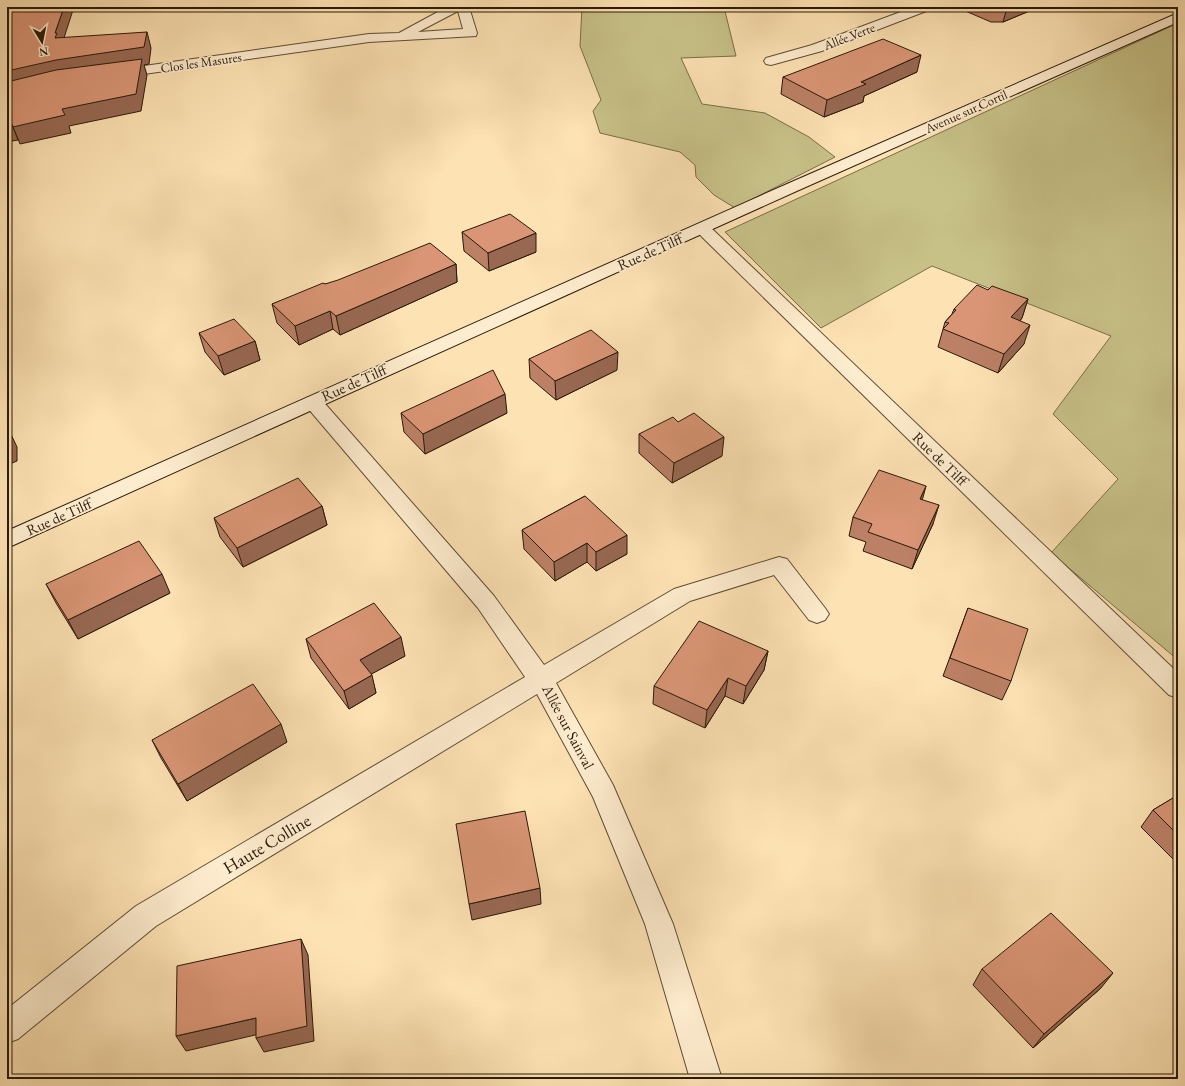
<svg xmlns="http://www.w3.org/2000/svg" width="1185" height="1086" font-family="'EB Garamond',serif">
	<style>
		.green { fill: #c7c188; stroke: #786e48 }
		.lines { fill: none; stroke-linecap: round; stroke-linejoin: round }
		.street-casing { stroke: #5e4c34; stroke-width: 2 }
		.secondary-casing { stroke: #291a09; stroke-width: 2 }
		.street { fill: #feecce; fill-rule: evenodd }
		.secondary { fill: #feecce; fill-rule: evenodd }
		.wall { fill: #bb8065; stroke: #291a09 }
		.shaded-wall { fill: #986852; stroke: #291a09 }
		.building { fill: #d99575; stroke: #291a09 }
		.labels { text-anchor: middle; stroke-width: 3.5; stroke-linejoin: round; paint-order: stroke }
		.far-street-label { font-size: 13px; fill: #291a09; stroke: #feecce }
		.street-label { font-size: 15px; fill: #291a09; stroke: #feecce }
		.near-street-label { font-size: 18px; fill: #291a09; stroke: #feecce }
	</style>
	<rect width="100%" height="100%" fill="#fde2b3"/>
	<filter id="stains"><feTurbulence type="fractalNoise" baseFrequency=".005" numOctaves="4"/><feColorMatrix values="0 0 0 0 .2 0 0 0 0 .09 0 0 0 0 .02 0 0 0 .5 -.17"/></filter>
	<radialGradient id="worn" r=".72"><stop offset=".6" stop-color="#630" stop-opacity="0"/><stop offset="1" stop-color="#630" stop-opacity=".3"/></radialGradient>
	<g class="green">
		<path d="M582,7H724L736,56L681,58L702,104L765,113L809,137L835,157L735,208L714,195L696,177L695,165L680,152L600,133L593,111L601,100L580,46Z"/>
		<path d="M1178,23V660L1051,553L1118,479L1053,414L1111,336L932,266L821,328L725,232Z"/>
	</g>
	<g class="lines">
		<defs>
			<g id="street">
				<path d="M447,7H469L477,33L476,36L369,42L116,78L111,77L109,74L111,71L116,70L369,34L399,33ZM458,11L463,29L418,32Z"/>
				<path d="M914,7H931L929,10L822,51L771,65L766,64L764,61L766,58L812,45Z"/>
				<path d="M703,224L709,226L1178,673V698L1169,695L697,232L695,229L697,226Z"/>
				<path d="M313,396L320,398L494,596L544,665L674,589L779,557L787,559L825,608L829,614L825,620L817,623L809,620L774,575L690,601L556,683L613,785L673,924L722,1079H690L645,924L593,797L537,694L156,926L18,1039L7,1043V1009L136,906L525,677L478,608L306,406L303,402L306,398Z"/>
			</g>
			<path id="secondary" d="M1178,13V22L799,190L7,548V531L787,184Z"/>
		</defs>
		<use href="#street" class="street-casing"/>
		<use href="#secondary" class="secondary-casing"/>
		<use href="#street" class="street"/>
		<use href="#secondary" class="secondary"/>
	</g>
	<g class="wall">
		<path d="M956,7H1039L1003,22H991Z"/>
		<path d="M917,72L864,96L863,102L824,117L781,94L783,77Z"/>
		<path d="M462,232L536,252L489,271L464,251Z"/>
		<path d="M456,264L457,282L340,335L333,329L299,345L277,323L272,304L325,284Z"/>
		<path d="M988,290L1028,299L1022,318L1020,321L1024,344L998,373L938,347L945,322L952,314L954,309Z"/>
		<path d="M199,333L255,341L260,360L224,375L205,352Z"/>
		<path d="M529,359L617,370L556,400L530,378Z"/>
		<path d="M401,413H507L425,454L404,432Z"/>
		<path d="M678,422L722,456L672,483L639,453V434Z"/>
		<path d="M585,496L627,554L596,571L587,562L555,581L524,549L522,530Z"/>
		<path d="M922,500L933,524L912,569L863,551L866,542L849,536L853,517Z"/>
		<path d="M322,506L327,525L243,567L220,537L214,518Z"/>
		<path d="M46,584L170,593L78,639L56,603Z"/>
		<path d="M968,608L1011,681L1002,700L943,676Z"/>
		<path d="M306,639L405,656L371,674L376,693L349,709L311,658Z"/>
		<path d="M768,651L764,670L743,704L725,696L705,728L653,704L654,686Z"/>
		<path d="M152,740L287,742L187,801L161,758Z"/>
		<path d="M1178,795V864L1141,827L1153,810Z"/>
		<path d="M982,969L1101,988L1033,1048L973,985Z"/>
	</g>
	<g class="shaded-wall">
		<path d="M64,7H74L61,47L55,38V33Z"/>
		<path d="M1009,7H1039L1003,22L1007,8Z"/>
		<path d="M147,32L151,48L149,64L144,65L147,75L141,111L69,126L71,133L20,144L13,127L7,89V71Z"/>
		<path d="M921,55L917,72L864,96L863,102L824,117L827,100L861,82Z"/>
		<path d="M11,122L18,140L7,142V123Z"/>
		<path d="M536,233V252L489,271L488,253Z"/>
		<path d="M456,264L457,282L340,335L336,316Z"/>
		<path d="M1028,299L1022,318L1005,336L1011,317Z"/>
		<path d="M330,311L333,329L299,345L295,326Z"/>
		<path d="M1030,325L1024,344L998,373L1004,354Z"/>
		<path d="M255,341L260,360L224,375L218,356Z"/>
		<path d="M618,352L617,370L556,400L555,381Z"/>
		<path d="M505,394L507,413L425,454L423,434Z"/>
		<path d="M8,428L17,447V461L7,465V442Z"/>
		<path d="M724,437L722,456L672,483L674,463Z"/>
		<path d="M926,486L921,505L920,499Z"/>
		<path d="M939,505L933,524L912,569L918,550Z"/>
		<path d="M322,506L327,525L243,567L237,548Z"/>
		<path d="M627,535V554L596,571V552Z"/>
		<path d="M587,543V562L555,581L554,562Z"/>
		<path d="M162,574L170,593L78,639L68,620Z"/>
		<path d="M401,637L405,656L364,678L360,660Z"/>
		<path d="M768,651L764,670L743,704L746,686Z"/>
		<path d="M372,675L376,693L349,709L344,691Z"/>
		<path d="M728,678L725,696L705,728L707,710Z"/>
		<path d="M281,724L287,742L187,801L178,784Z"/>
		<path d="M540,888L541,904L472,920L469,904Z"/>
		<path d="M301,939L308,955L314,1041L264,1052L256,1038Z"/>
		<path d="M1113,973L1101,988L1033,1048L1044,1034Z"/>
		<path d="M256,1018L264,1033L186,1051L176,1036Z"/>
	</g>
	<g class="building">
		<path d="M7,7H64L55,33H57L55,38L147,32L144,47L56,60L7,71Z"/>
		<path d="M992,7H1009L1007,8H995Z"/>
		<path d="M883,39L921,55L861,82L866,84L827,100L783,77Z"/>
		<path d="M142,59L136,94L62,109L65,115L13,127L11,122L7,123V82L56,70Z"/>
		<path d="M510,214L536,233L488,253L462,232Z"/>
		<path d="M430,243L456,264L336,316L330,311L295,326L272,304L323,283L325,284L338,280Z"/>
		<path d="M977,285L988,290L992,286L1028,299L1011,317L1030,325L1004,354L943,329L949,323L945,322L956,310L954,309Z"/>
		<path d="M234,319L255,341L218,356L199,333Z"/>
		<path d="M591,330L618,352L555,381L529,359Z"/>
		<path d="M493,370L505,394L423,434L401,413Z"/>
		<path d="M694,413L724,437L674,463L639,434L673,417L678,422Z"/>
		<path d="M7,427L8,428V442H7Z"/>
		<path d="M879,470L926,486L920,499L939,505L918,550L868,532L872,524L853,517Z"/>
		<path d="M298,478L322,506L237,548L214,518Z"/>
		<path d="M585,496L627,535L596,552L587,543L554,562L522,530Z"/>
		<path d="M139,541L162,574L68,620L46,584Z"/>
		<path d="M374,603L401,637L360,660L372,675L344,691L306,639Z"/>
		<path d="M968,608L1028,629L1011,681L950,658Z"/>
		<path d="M699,621L768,651L746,686L728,678L707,710L654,686Z"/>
		<path d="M253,684L281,724L178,784L152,740Z"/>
		<path d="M1178,795V835L1153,810Z"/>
		<path d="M525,811L540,888L469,904L456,824Z"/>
		<path d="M1051,913L1113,973L1044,1034L982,969Z"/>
		<path d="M301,939L307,1026L256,1038V1018L176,1036L177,966Z"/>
	</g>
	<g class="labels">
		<g class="far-street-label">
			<text transform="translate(849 36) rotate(-21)" y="5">Allée Verte</text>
			<text transform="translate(201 62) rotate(-8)" y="5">Clos les Masures</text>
			<text transform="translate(966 111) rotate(-24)" y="5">Avenue sur Cortil</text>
		</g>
		<g class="street-label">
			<text transform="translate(650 252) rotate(-24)" y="5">Rue de Tilff</text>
			<text transform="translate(354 383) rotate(-24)" y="5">Rue de Tilff</text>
			<text transform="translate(940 459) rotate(44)" y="5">Rue de Tilff</text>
			<text transform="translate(59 517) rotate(-24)" y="5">Rue de Tilff</text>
			<text transform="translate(568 727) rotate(62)" y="5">Allée sur Sainval</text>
		</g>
		<g class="near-street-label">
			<text transform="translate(267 844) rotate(-31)" y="6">Haute Colline</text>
		</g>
	</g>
	<rect width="1185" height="1086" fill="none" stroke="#fde2b3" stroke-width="24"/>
	<rect x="8" y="8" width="1169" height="1070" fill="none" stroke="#291a09" stroke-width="2"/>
	<rect x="12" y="12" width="1161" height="1062" fill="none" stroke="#291a09"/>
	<g transform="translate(42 42) rotate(170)" stroke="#feecce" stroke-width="3" paint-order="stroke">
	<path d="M0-3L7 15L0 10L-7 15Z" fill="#291a09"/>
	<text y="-6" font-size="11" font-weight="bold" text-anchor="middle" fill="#291a09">N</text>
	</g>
	<rect width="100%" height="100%" filter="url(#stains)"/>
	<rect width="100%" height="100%" fill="url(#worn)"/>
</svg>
